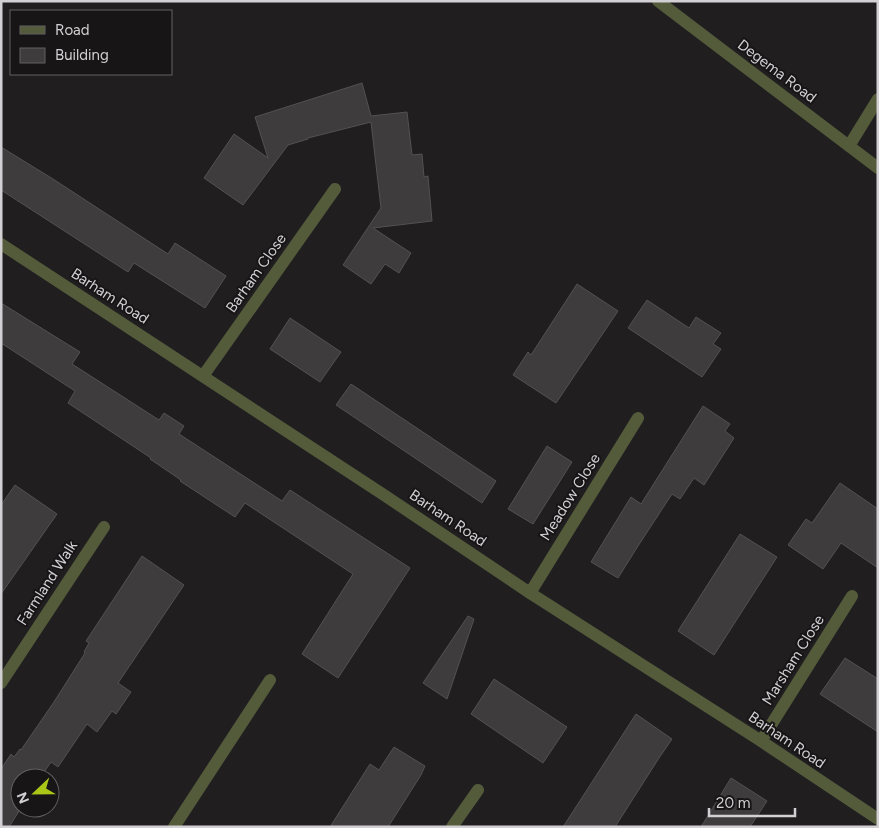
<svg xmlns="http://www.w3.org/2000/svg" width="879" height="828" font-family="Figtree,sans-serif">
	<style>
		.building { fill: #3f3c3e; stroke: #545153 }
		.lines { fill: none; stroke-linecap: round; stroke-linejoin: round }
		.minor { stroke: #535b3b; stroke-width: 12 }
		.labels { text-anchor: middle; stroke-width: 4; stroke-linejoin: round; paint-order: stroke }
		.street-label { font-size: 15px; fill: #d2d0d2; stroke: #181517 }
	</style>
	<rect width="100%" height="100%" fill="#211e20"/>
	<g class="building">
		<path d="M362,83L371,116L407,112L412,155L422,154L424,177L428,176L432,221L373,228L411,253L399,273L385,264L371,284L343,265L381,208L371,122L308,138V139L288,145L243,205L204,178L234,134L268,158L255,117Z"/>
		<path d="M1,147L53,179L168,254L175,243L226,276L205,308L134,263L128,272L1,190Z"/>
		<path d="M577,284L618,311L556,403L513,375L528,352L531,355Z"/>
		<path d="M647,300L689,328L696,317L721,333L713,344L721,349L702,377L628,328Z"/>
		<path d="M1,303L80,352L72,364L159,420L164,413L184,426L179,434L282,501L290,490L410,568L338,678L302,654L353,574L245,503L235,517L180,481L181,480L150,459L151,458L68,403L75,391L1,343Z"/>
		<path d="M290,318L341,352L320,382L270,349Z"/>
		<path d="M351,384L496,481L482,503L336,405Z"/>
		<path d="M703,406L730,424L725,431L734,438L704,485L694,478L680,499L672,494L638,546L618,578L591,562L631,497L641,504Z"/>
		<path d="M547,446L572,462L533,524L508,509Z"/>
		<path d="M840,483L878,509V568L841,543L823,569L788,545L806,519L812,523Z"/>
		<path d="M15,485L57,514L1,594V505Z"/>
		<path d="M740,534L777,557L714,655L678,631Z"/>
		<path d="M142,556L184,585L118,683L131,692L116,714L112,711L97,732L87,724L58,767L51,762L40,778H20L21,808L9,827H1V769L11,754L14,757L20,749L21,750L54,702L85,653L84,652L89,643L86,641Z"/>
		<path d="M468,616L474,619L447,699L423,683Z"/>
		<path d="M845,658L878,679V732L820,694Z"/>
		<path d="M494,679L567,727L543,763L471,714Z"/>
		<path d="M636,714L672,739L659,758L615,827H563Z"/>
		<path d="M394,747L425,766L421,775L388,827H330L370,764L379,770Z"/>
		<path d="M731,778L767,801L750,827H701Z"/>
	</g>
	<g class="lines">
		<g class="minor">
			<path d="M658,1L878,168"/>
			<path d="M849,146L878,99"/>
			<path d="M1,244L384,495L530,593L761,741L878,819"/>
			<path d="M203,376L335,189"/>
			<path d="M530,593L638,418"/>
			<path d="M1,683L104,527"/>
			<path d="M761,741L852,596"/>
			<path d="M174,827L270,680"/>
			<path d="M452,827L478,790"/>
		</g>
	</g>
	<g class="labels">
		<g class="street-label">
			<text transform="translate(777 71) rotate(37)" y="5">Degema Road</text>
			<text transform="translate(256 273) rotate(-55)" y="5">Barham Close</text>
			<text transform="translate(110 296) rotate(33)" y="5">Barham Road</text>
			<text transform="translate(570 497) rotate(-58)" y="5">Meadow Close</text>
			<text transform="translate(448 518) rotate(34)" y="5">Barham Road</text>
			<text transform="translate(47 583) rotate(-57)" y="5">Farmland Walk</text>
			<text transform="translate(793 660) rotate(-58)" y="5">Marsham Close</text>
			<text transform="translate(787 740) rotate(34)" y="5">Barham Road</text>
		</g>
	</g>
	<rect width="879" height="828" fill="none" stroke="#d2d0d2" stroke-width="5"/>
	<rect x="10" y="10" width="162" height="65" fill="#181517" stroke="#626062"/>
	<rect x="20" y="26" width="25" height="8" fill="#535b3b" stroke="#626062"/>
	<text x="55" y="35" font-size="15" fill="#d2d0d2">Road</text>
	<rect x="20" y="48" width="25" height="15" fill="#3f3c3e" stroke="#626062"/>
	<text x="55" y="60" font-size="15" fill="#d2d0d2">Building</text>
	<g transform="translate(35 793) rotate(248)"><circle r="24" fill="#181517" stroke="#626062"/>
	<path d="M0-4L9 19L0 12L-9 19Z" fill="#aac718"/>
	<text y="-8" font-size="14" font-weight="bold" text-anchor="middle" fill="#d2d0d2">N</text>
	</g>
	<path d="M709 808v8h86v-8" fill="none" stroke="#d2d0d2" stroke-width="2.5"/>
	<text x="716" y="808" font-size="15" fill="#d2d0d2" stroke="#181517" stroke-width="4" paint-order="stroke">20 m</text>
</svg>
